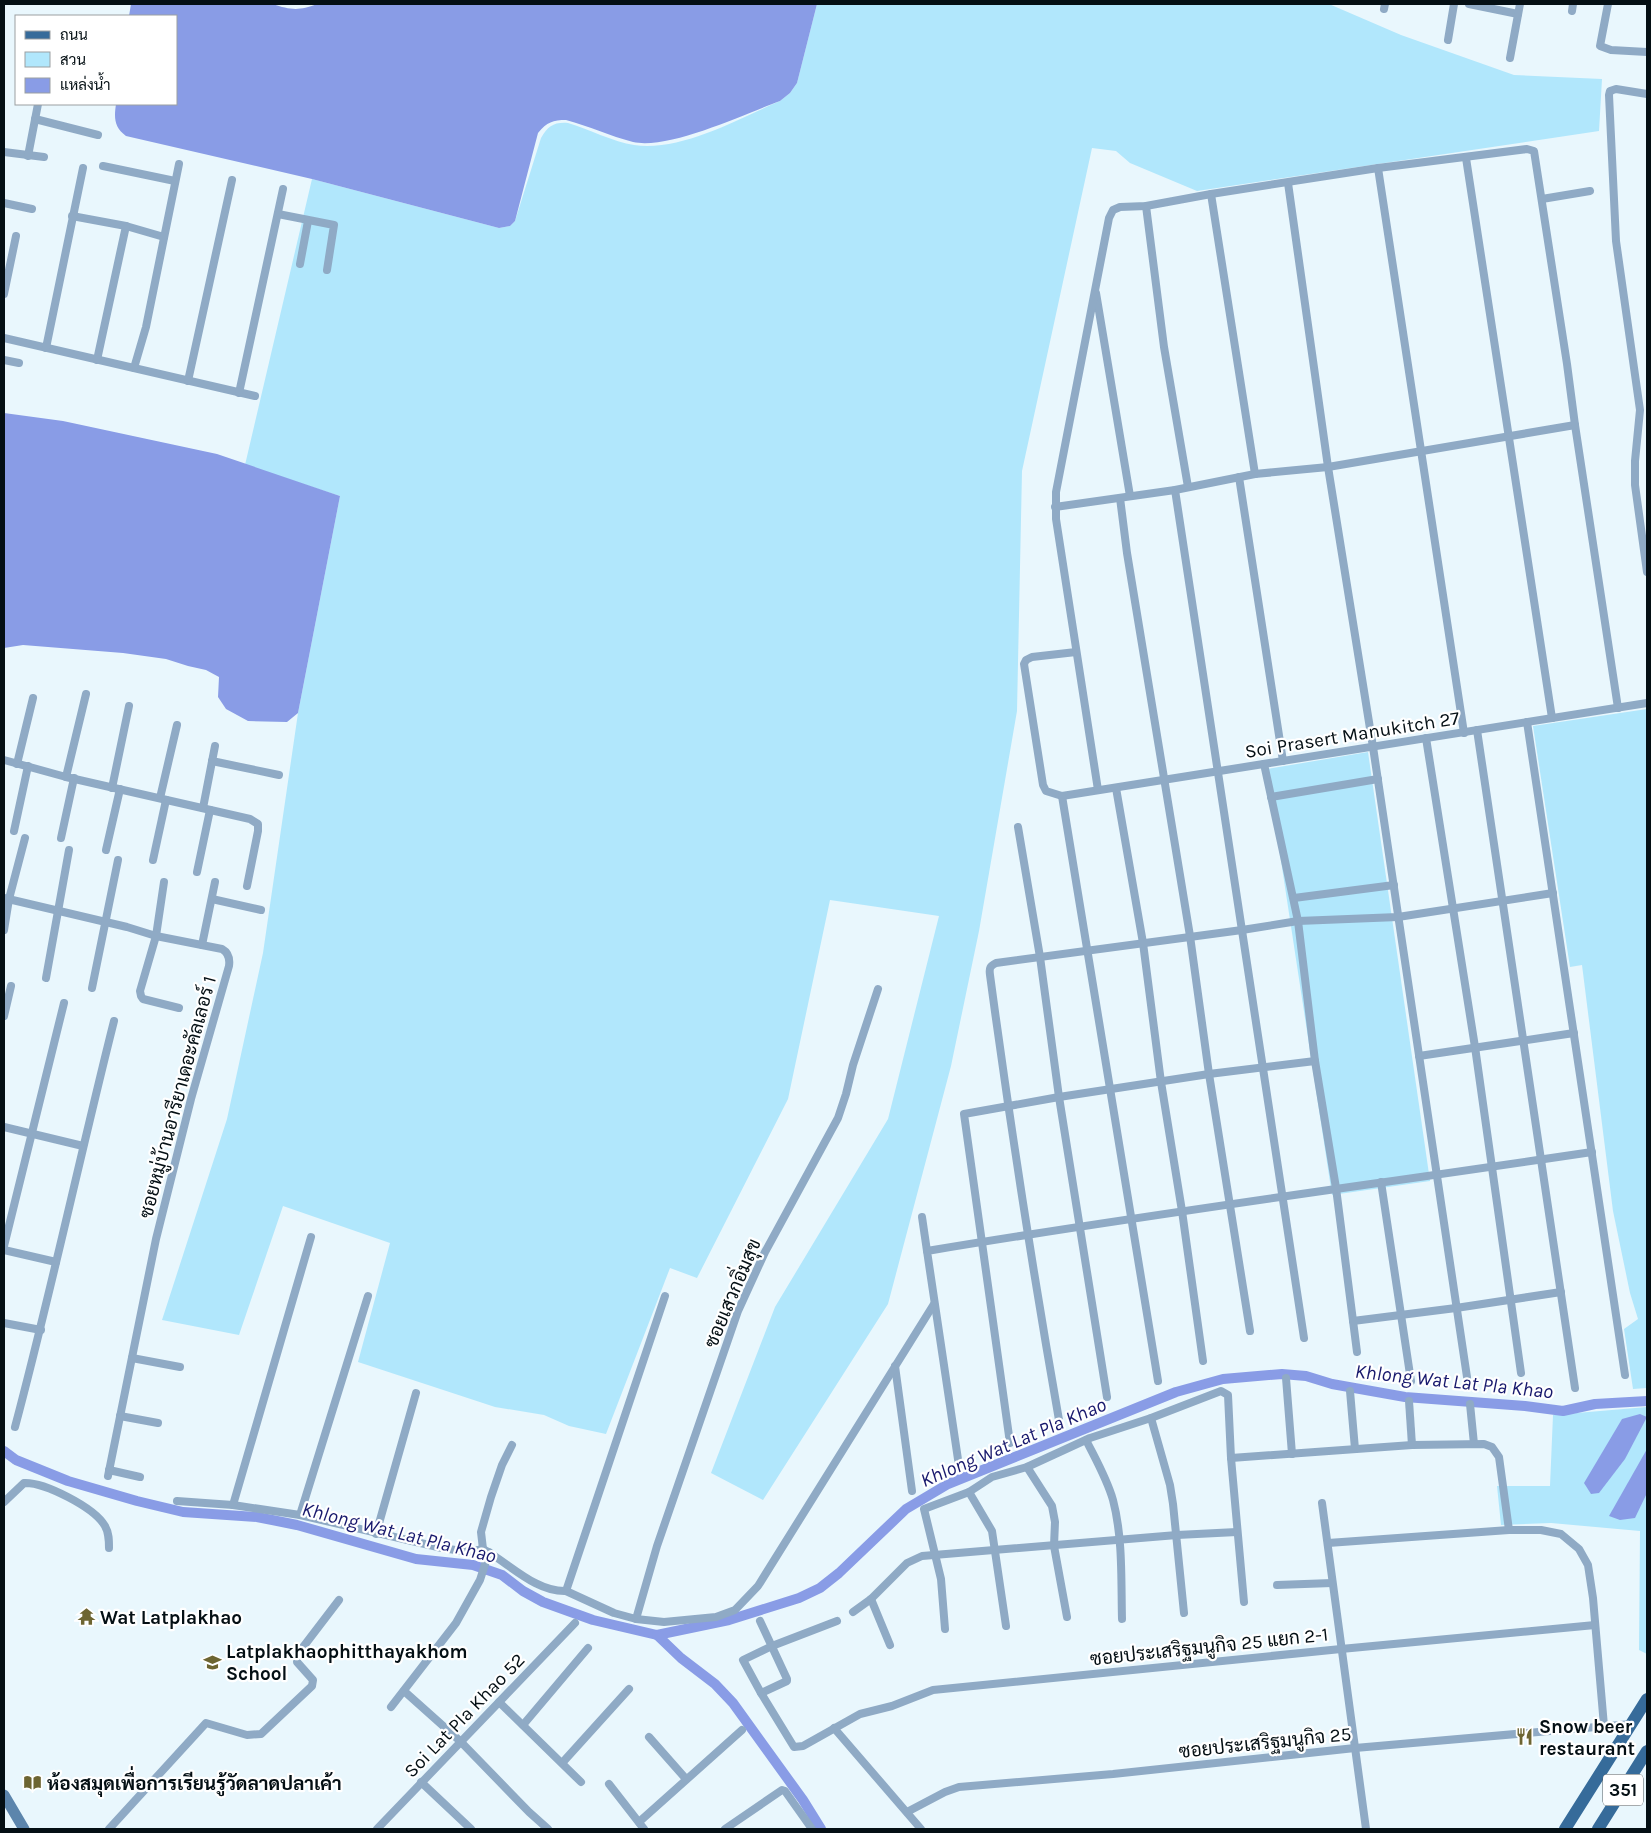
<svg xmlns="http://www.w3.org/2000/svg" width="1651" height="1833" font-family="Karla,Sarabun,sans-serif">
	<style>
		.green { fill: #b1e7fc }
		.water { fill: #899ce6 }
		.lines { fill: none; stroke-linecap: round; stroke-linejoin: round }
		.canal { stroke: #899ce6; stroke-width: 10 }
		.street { stroke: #8faac5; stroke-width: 8 }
		.secondary { stroke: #5c85ac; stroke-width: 11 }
		.primary { stroke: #366b9a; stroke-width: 12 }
		.labels { text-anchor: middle; stroke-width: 4.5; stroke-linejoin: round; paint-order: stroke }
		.shield { fill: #fff; stroke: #4f575a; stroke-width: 1 }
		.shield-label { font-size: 18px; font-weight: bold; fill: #040f14 }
		.street-label { font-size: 19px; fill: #040f14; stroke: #fff }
		.poi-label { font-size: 19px; font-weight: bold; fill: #040f14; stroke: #fff; text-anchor: start }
		.water-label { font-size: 20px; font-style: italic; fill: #18196d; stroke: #fff }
	</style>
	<rect width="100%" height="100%" fill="#e9f7fd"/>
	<g class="green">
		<path d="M817,4H1329L1401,35L1514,75L1602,79L1599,131L1197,191L1130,163L1116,151L1092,148L1022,471L1017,711L979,931L951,1066L888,1304L763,1500L711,1473L775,1307L888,1119L939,916L830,900L788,1099L697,1278L670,1268L606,1434L569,1426L544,1415L495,1407L358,1362L390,1243L283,1206L239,1335L162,1320L227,1119L263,953L298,713L340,496L245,465L312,179L499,228L510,226L515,221L541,138C548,126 554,122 568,123C588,129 614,142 634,145C680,152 738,119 780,101L790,93L797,83Z"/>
		<path d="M1647,709V1388L1633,1389L1624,1329L1638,1319L1630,1293L1613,1211L1582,965L1570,967L1533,726Z"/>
		<path d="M1368,752L1430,1181L1332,1195L1267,769Z"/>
		<path d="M1647,1407V1654L1639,1650L1640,1531L1551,1523L1501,1525L1497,1486H1550L1553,1415Z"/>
	</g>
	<g class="water">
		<path d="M131,4H272C291,10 299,11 317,4H817L797,83L790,93L780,101C744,114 669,150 633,142C610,136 589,126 566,120C553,120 547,122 538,133L515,221L510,226L499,228L312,179L126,136C114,127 114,118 116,104H176V16H129Z"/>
		<path d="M4,413L63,421L217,454L340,496L298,713L287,722L248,721L226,709L218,697L219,677L206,670L188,666L166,659L123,653L23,645L4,648Z"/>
		<path d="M1640,1414L1647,1417L1625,1459L1599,1493L1591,1494L1584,1483L1622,1419Z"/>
		<path d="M1647,1449V1493L1635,1518L1620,1520L1609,1516Z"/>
	</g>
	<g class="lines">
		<g class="canal">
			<path d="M4,1451L16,1460L68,1481L137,1501L183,1512L257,1517L297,1525L416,1559L473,1565L502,1575L523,1591L543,1602L593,1620L657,1635L729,1620L799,1598L820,1588L839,1573L906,1509L948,1484L1176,1392L1223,1379L1282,1374L1306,1376L1332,1384L1405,1397L1525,1406L1563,1411L1595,1404L1647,1401"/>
			<path d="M657,1635L681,1658L715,1684L733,1703L803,1800L821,1829"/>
		</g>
		<g class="street">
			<path d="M1469,4L1518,14"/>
			<path d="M1608,4L1600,46L1611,50L1647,52"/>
			<path d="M1384,9L1385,4"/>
			<path d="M1572,11L1573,4"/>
			<path d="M1448,40L1454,4"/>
			<path d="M1510,58L1520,4"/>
			<path d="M1647,94L1616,89L1610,91L1609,95L1616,241L1640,410L1635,461V485L1647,572"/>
			<path d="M35,119L98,135"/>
			<path d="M4,152L44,157"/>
			<path d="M28,156L38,104"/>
			<path d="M1466,158L1552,718"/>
			<path d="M103,166L175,181"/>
			<path d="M1378,168L1464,733"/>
			<path d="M1288,183L1328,467L1373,747L1467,1377"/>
			<path d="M1211,194L1255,474"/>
			<path d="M1542,199L1590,191"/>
			<path d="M4,203L32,209"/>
			<path d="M1146,206L1164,347L1188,487"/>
			<path d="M278,214L334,225L327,270"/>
			<path d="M72,216L126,226L164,237"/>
			<path d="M300,264L308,221"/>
			<path d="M1096,293L1130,496"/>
			<path d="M4,294L16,236"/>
			<path d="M4,338L255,396"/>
			<path d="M46,348L83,168"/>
			<path d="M4,360L19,363"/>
			<path d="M97,360L126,226"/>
			<path d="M134,368L146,327L179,164"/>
			<path d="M188,381L232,180"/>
			<path d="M239,393L283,189"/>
			<path d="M1239,477L1283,761"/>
			<path d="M1175,490C1220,772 1261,1055 1304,1338"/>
			<path d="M1120,498L1127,553L1190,936L1209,1074L1250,1331"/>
			<path d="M1055,507L1175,490L1255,474L1328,467L1575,425"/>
			<path d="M1076,652L1032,657L1026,660L1024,664L1043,785L1046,791L1062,796L1647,703"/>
			<path d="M1527,722L1625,1375"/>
			<path d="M1477,730L1575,1388"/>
			<path d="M1426,738L1475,1047L1521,1373"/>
			<path d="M4,760L66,777L250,819L258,824V831L247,886"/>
			<path d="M212,761L279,775"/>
			<path d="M17,764L33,698"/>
			<path d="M1264,764L1298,921L1315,1061L1336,1188L1357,1352"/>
			<path d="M66,777L86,694"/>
			<path d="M112,788L129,706"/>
			<path d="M1116,788L1143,943L1161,1082L1182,1211L1203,1361"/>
			<path d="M1098,790L1056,519V492L1109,218L1113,210L1120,207L1146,206L1211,194L1378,168L1527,149L1534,151L1567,364L1575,425L1618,708"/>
			<path d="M1062,796L1158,1381"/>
			<path d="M1271,797L1378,779"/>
			<path d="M160,798L177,725"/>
			<path d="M203,808L215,746"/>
			<path d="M1018,827L1040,957L1059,1097L1107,1397"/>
			<path d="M14,831L28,766"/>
			<path d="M61,838L74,778"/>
			<path d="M106,850L120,789"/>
			<path d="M153,860L166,800"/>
			<path d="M197,872L210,810"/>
			<path d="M164,882L156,936L140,991L141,996L143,999L179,1008"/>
			<path d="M4,898L127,927L156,936L222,949C229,953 230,959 229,966L191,1099L156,1239L108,1476"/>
			<path d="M1294,898L1394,885"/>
			<path d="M212,899L261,910"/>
			<path d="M4,930L9,899L25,838"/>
			<path d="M202,945L215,882"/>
			<path d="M46,978L69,850"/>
			<path d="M92,988L118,860"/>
			<path d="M4,1016L11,986"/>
			<path d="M1419,1056L1574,1033"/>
			<path d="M4,1127L83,1146"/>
			<path d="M1381,1182L1411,1381"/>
			<path d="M922,1217L927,1251"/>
			<path d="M4,1246L64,1003"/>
			<path d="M4,1250L56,1262"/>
			<path d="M1353,1321L1456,1308L1561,1292"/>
			<path d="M4,1323L41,1330"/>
			<path d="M132,1358L180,1367"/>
			<path d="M895,1366L912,1491"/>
			<path d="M1286,1378L1292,1454"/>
			<path d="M1350,1391L1355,1449"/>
			<path d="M1409,1401L1412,1445"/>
			<path d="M1470,1404L1474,1444"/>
			<path d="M120,1416L158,1423"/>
			<path d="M1151,1418L1170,1485L1173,1504L1184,1613"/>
			<path d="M1059,1420C1033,1272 1010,1124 990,975C989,968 990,966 996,963L1242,930L1298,921L1398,917L1553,893"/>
			<path d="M15,1427C51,1292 80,1156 114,1021"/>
			<path d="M1086,1440C1096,1460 1107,1479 1113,1500C1123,1538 1121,1581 1122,1619"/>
			<path d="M1010,1443L964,1114L1059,1097L1209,1074L1315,1061"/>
			<path d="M1231,1458L1412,1445L1484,1444L1492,1447L1499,1457L1509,1530"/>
			<path d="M959,1466L927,1251C1148,1214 1370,1185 1592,1152"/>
			<path d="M1027,1467L1052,1506L1055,1522L1054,1546L1067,1617"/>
			<path d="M109,1470L140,1477"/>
			<path d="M969,1492L992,1531L1006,1626"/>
			<path d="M177,1501L233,1505L300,1515L442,1548L469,1552L483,1549C509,1563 535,1592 566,1591L614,1613L636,1619L664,1622L716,1617L735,1610L758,1586L934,1304"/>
			<path d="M4,1502L24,1483C44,1482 94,1507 105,1526C109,1533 109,1540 109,1548"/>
			<path d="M1322,1503L1366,1829"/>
			<path d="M233,1505L311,1237"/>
			<path d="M300,1515L368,1296"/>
			<path d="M376,1534L416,1393"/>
			<path d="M1328,1543L1509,1530H1541L1561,1534L1579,1549L1588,1565L1593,1598L1604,1726"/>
			<path d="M483,1549L481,1532L491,1497L502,1465L512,1445"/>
			<path d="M1277,1585L1332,1583"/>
			<path d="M566,1591L665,1296"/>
			<path d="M871,1599L890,1645"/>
			<path d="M853,1612L871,1599L907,1563L922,1556L1177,1535L1237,1532"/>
			<path d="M636,1619L657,1546L738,1311L765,1252L838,1118L846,1094L853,1065L878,989"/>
			<path d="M760,1621L787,1679V1681L761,1693"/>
			<path d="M837,1621L772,1646L743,1660L761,1693L794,1747L803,1746L860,1714L892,1706L933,1690L1341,1649L1595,1625"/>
			<path d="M945,1629L941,1579L924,1509L969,1492L992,1477L1027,1467L1090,1438L1151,1418L1221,1391L1228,1395L1231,1458L1244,1602"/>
			<path d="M404,1691L460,1741L529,1812L548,1829"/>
			<path d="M499,1702L581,1782"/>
			<path d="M391,1707L456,1623L480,1580L489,1552"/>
			<path d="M523,1725L588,1648"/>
			<path d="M834,1728L921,1829"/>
			<path d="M649,1737L686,1779"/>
			<path d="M563,1762L629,1689"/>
			<path d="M421,1782L471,1829"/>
			<path d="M609,1784L644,1829"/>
			<path d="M907,1812L945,1792L959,1787L1113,1774L1355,1748L1631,1724"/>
			<path d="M639,1822L742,1730"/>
			<path d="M109,1829L206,1723L247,1735L261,1734L312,1686L313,1680L297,1662V1655L339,1600"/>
			<path d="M377,1829L575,1623"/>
			<path d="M725,1829L782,1790L785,1791L812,1829"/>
		</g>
		<path class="secondary" d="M4,1795L24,1829"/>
		<g class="primary">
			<path d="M1565,1829L1647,1699"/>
			<path d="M1598,1829L1647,1751"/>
		</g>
	</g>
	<defs>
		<symbol id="temple-bare" viewBox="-9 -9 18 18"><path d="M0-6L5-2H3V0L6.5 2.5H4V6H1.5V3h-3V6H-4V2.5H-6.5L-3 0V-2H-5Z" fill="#6d6532" stroke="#fff" stroke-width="2.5" paint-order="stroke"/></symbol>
		<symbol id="school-bare" viewBox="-9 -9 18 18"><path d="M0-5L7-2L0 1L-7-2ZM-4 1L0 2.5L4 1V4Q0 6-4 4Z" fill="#6d6532" stroke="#fff" stroke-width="2.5" paint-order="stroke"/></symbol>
		<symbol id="restaurant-bare" viewBox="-9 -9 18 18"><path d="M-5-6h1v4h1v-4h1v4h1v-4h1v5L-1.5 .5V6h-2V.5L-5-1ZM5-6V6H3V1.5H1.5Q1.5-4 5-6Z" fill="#6d6532" stroke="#fff" stroke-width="2.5" paint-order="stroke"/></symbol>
		<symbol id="library-bare" viewBox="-9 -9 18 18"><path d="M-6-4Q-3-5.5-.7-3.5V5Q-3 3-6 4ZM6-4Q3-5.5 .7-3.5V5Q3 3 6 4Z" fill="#6d6532" stroke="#fff" stroke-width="2.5" paint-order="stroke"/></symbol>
	</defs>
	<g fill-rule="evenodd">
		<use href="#temple-bare" x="74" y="1604" width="25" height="25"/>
		<use href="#school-bare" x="200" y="1650" width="25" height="25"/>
		<use href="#restaurant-bare" x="1512" y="1724" width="25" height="25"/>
		<use href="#library-bare" x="20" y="1770" width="25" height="25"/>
	</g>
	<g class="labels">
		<rect class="shield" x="1603" y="1774.5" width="40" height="31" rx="4"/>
		<g class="shield-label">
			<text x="1623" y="1796">351</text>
		</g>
		<g class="street-label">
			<text transform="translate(1352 734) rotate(-9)" y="7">Soi Prasert Manukitch 27</text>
			<text transform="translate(177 1097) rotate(-75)" y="7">ซอยหมู่บ้านอารียาเดอะคัลเลอร์ 1</text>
			<text transform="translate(732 1293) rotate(-67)" y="7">ซอยเสวกอิ่มสุข</text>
			<text transform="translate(1209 1646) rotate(-6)" y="7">ซอยประเสริฐมนูกิจ 25 แยก 2-1</text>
			<text transform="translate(464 1715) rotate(-46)" y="7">Soi Lat Pla Khao 52</text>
			<text transform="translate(1265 1742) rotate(-6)" y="7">ซอยประเสริฐมนูกิจ 25</text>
		</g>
		<g class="poi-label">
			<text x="100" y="1624">Wat Latplakhao</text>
			<text x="226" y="1658">Latplakhaophitthayakhom<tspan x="226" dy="22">School</tspan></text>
			<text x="1539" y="1733">Snow beer<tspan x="1539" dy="22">restaurant</tspan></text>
			<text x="47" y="1790">ห้องสมุดเพื่อการเรียนรู้วัดลาดปลาเค้า</text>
		</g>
		<g class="water-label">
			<text transform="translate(1454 1381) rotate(6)" y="7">Khlong Wat Lat Pla Khao</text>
			<text transform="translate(1013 1442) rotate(-23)" y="7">Khlong Wat Lat Pla Khao</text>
			<text transform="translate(399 1532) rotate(14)" y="7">Khlong Wat Lat Pla Khao</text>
		</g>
	</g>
	<rect width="1651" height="1833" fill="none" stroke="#040f14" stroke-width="10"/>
	<rect x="15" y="15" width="162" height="90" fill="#ffffff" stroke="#9b9fa1"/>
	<rect x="25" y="31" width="25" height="8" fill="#366b9a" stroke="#9b9fa1"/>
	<text x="60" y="40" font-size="15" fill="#040f14">ถนน</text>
	<rect x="25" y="52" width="25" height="15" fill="#b1e7fc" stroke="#9b9fa1"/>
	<text x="60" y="65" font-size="15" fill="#040f14">สวน</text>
	<rect x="25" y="78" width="25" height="15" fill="#899ce6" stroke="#9b9fa1"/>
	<text x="60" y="90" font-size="15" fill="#040f14">แหล่งน้ำ</text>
</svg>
